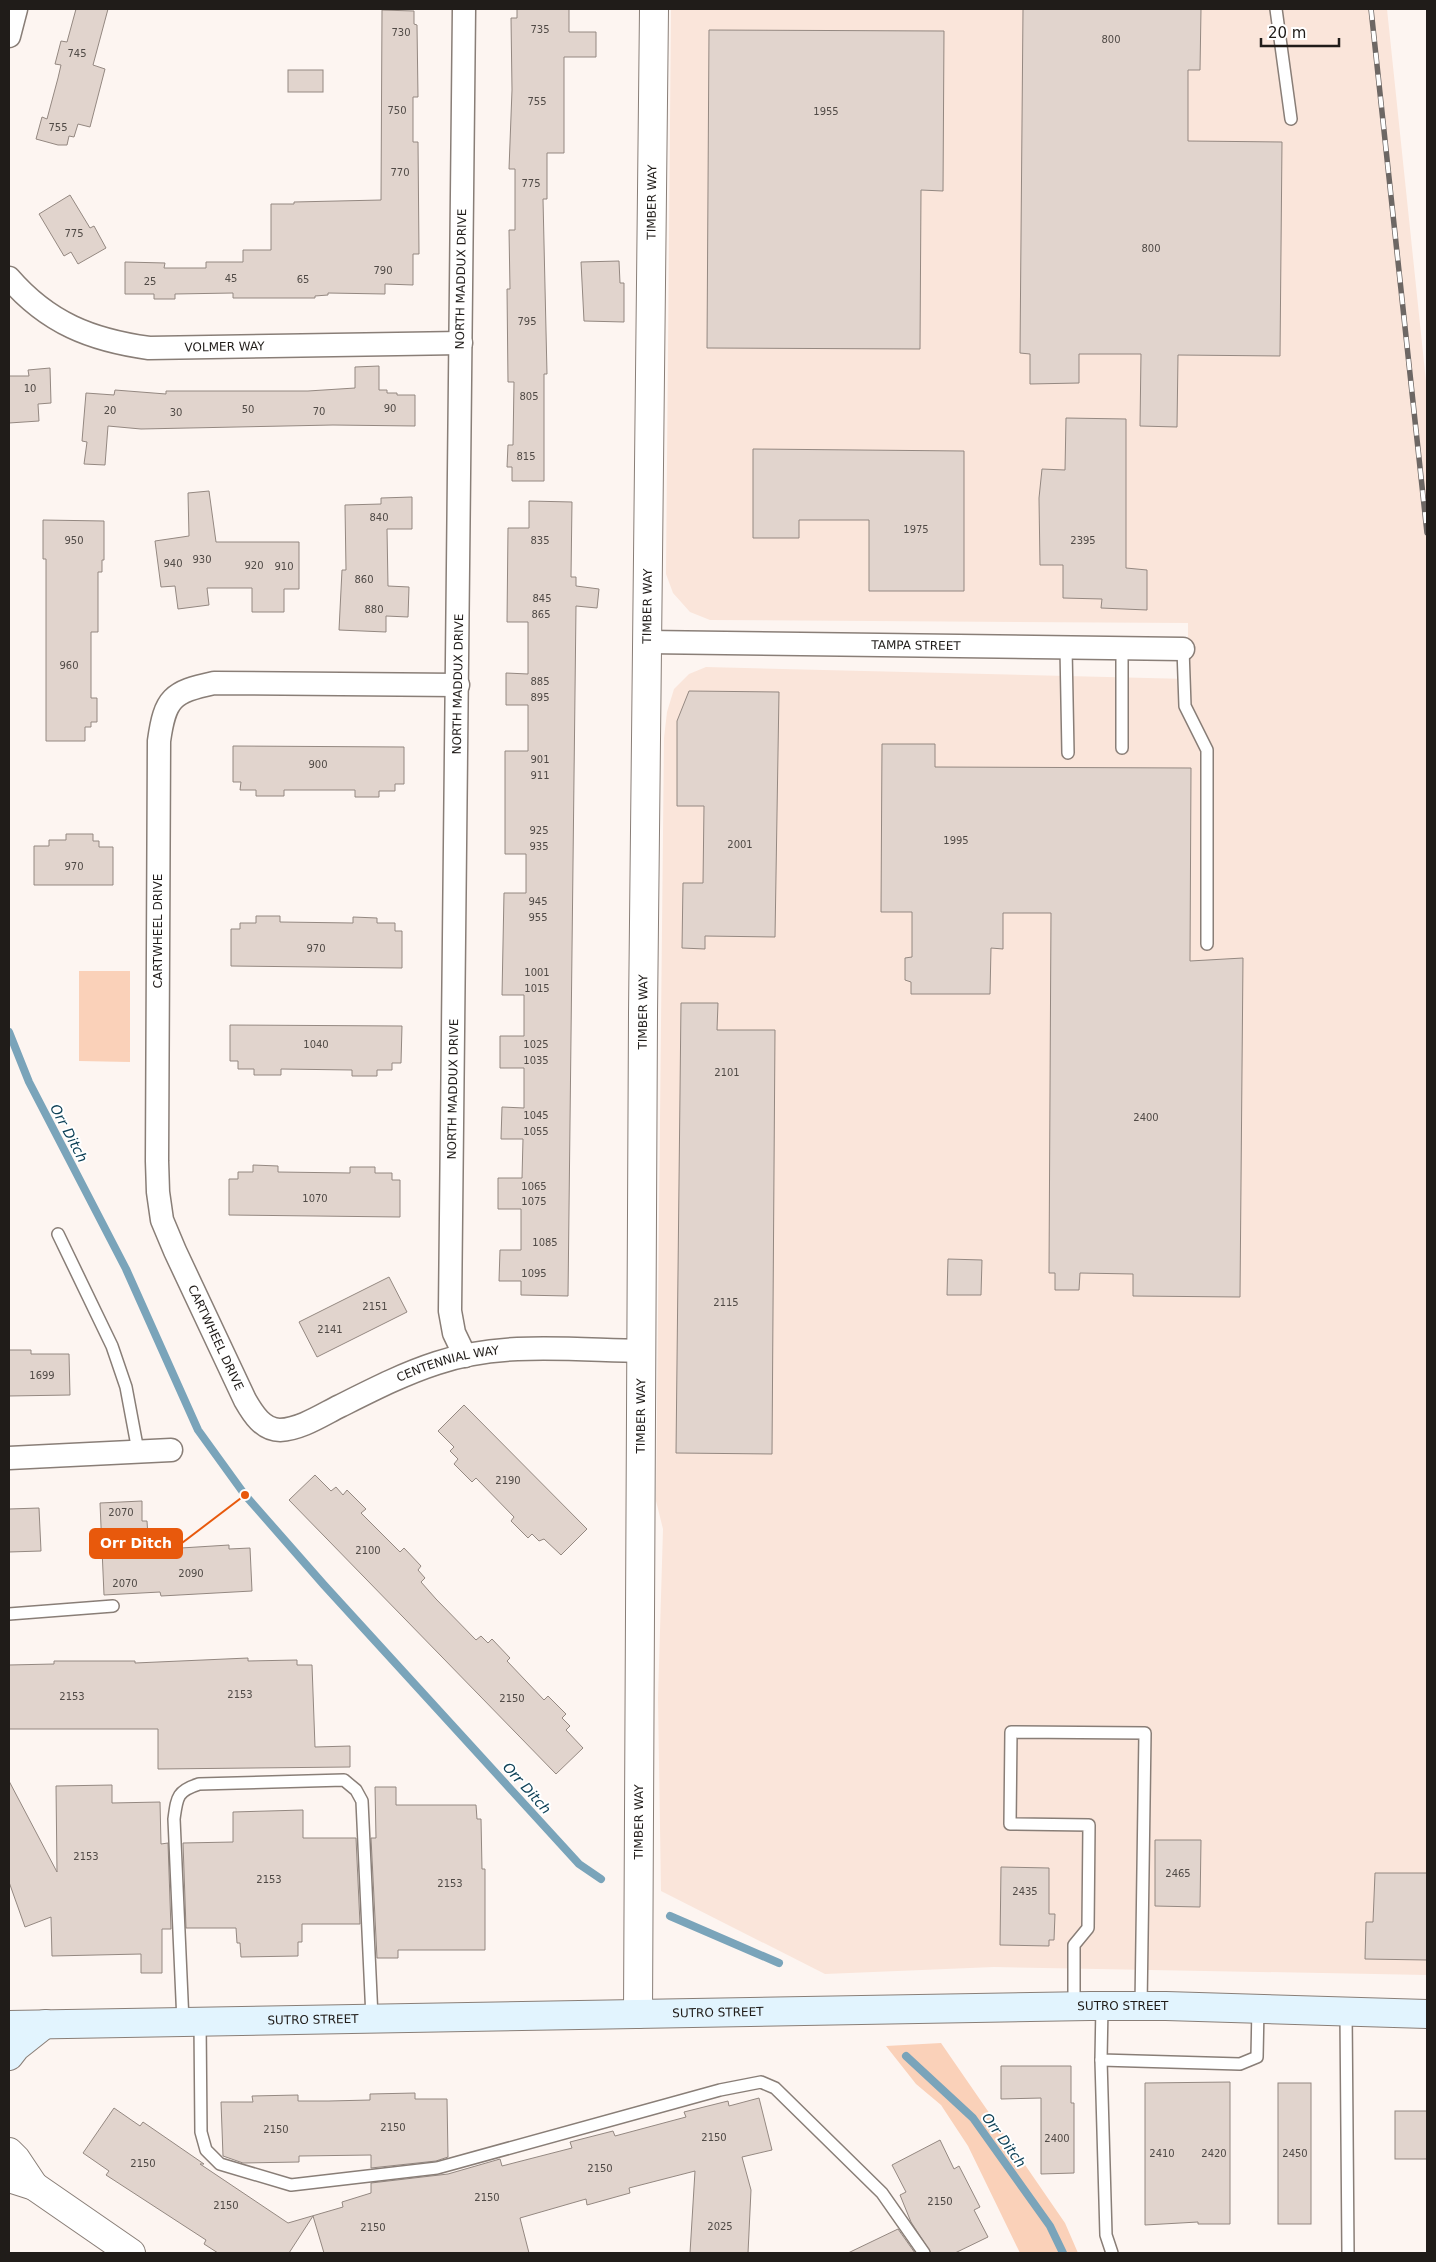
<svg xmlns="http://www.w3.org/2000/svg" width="1436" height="2262" font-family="'DejaVu Sans',sans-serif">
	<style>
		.built { fill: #fae5da }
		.green { fill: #fad1b9 }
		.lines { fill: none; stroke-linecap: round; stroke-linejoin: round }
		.stream { stroke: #7aa4ba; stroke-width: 8 }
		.building { fill: #e1d4cd; stroke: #948881 }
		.service-casing { stroke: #897e77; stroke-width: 14 }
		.minor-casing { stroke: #897e77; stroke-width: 25 }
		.tertiary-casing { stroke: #897e77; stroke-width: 30 }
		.secondary-casing { stroke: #897e77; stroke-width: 30 }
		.service { stroke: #fff; stroke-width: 11 }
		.minor { stroke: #fff; stroke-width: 22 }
		.tertiary { stroke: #fff; stroke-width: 28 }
		.secondary { stroke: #e2f4fe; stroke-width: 28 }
		.rail-casing { stroke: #6d6764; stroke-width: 5.5 }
		.rail { stroke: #fff; stroke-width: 4; stroke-dasharray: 11; stroke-linecap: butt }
		.labels { text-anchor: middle; stroke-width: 4; stroke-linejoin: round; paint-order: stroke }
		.number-label { font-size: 10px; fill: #504a46 }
		.street-label { font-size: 12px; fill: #201c19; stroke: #fff }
		.water-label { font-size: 14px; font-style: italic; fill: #0e4157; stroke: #fff }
		.leader { fill: none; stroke: #e8590c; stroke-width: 2 }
		.callout-dot { fill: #e8590c; stroke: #fff; stroke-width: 2 }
		.callout { fill: #e8590c; stroke: #e8590c; stroke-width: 2 }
		.callout-label { font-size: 14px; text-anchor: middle; font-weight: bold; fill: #fff }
	</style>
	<rect width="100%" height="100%" fill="#fdf5f1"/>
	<path class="built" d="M671,9H1387L1427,391V1975L994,1967L825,1974L661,1891L658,1698L663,1529L656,1501L664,738L667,712L674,689L689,674L706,667L1188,679V623L710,620L690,612L673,593L666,574Z"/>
	<g class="green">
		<path d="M79,971H130V1062L79,1061Z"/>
		<path d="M941,2043L1065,2223L1078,2253H1020L968,2146L941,2105L916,2084L886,2046Z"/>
	</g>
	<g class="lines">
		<g class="stream">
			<path d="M9,1032L29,1082L126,1269L198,1430L245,1495L324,1585L579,1864L601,1879"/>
			<path d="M670,1916L779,1963"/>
			<path d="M906,2056L973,2118L1050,2226L1063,2253"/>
		</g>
	</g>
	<g class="building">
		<path d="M76,9H108L93,65L105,69L90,127L78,124L74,137L69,136L67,145H58L36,139L42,117L47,119L58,78L61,65L55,64L61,41L67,42Z"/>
		<path d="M517,9H569V32H596V57H564V153H547V199H543L547,374H544V481H512V467H507L508,445H513L514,382H508L507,289H510L509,230H515V169H509L512,90L511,18H517Z"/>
		<path d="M1023,9H1201L1200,70H1188V141L1282,142L1280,356L1178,355L1177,427L1140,426L1141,354H1079V383L1030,384V354L1020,353Z"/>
		<path d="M382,10L414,11V24L417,25L418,97H413V142H418L419,254H413V285L385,284V294L328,293V295L315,296V298H233V293L175,294V299H154V294H125V262L165,263L164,268H206V262H243V250H271V204H294V202L381,200Z"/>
		<path d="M709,30L944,31L943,191L921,190L920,349L707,348Z"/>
		<rect x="288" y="70" width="35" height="22"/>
		<path d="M70,195L90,228L94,226L106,248L78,264L71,252L64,256L39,214Z"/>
		<path d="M619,261L620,283H624V322L584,321L581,262Z"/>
		<path d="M379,366V390H387V393H397V395H415V426L333,425L141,429L108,426L105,465L84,464L87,442L82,441L86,393L114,395L115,390L166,394V391H308L355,388V367Z"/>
		<path d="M50,368L51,403L38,404L39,421L9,423V376H29L28,370Z"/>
		<path d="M1066,418L1126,419V568L1147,570V610L1101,608L1102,599L1063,598V565H1040L1039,498L1042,469L1065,470Z"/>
		<path d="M753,449L964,451V591H869V520H799V538H753Z"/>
		<path d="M209,491L216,542H299V589H284V612H252V588H207L209,605L178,609L175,586L161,587L155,541L189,536L188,493Z"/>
		<path d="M412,497V529H387L388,586L409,587L408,617L386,616V632L339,630L342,570H346L345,505L381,504V498Z"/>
		<path d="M529,501L572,502L571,577H576V586L599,589L597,608L576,606L568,1296L521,1295V1281H499L500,1250H521V1209H498V1178H522L523,1139H501L502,1107L524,1108V1068H500V1036H524V995H502L504,893H526V854H505V751H528V705H506V673L528,674V622H507L508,528H529Z"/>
		<path d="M43,520L104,521V560H102V572H98V632H91V698H97V722H91V727H85V741H46V559H43Z"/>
		<path d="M689,691L779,692L775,937L705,936V949L682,948L683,883H703L704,806H677V721Z"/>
		<path d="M882,744H935V767L1191,768L1190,961L1243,958L1240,1297L1133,1296V1274L1080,1273L1079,1290H1055V1273H1049L1051,913H1003V949L991,948L990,994H911V982L905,980V958L912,957V912H881Z"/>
		<path d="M233,746L404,747V784H395V791H379V797H355V790H284V796H256V790H240L241,782H233Z"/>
		<path d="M66,834H93V841H99V847H113V885H34V846H49V840H66Z"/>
		<path d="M256,916H280V922L353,923V917L377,918V923H395V931H402V968L231,966V929H240V923H256Z"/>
		<path d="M681,1003H718L717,1030H775L772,1454L676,1453Z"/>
		<path d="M230,1025L402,1026L401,1063H392V1070H377V1076H352V1070L281,1069V1075H254V1069H238V1061H230Z"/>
		<path d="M253,1165L278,1166V1172L350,1173V1167H375V1173H392V1180H400V1217L229,1215V1179H238V1172H253Z"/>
		<path d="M948,1259L982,1260L981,1295H947Z"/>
		<path d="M389,1277L407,1312L317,1357L299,1322Z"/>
		<path d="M9,1350H31V1354H69L70,1395L9,1396Z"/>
		<path d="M464,1405L587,1529L561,1555L544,1539L539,1541L532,1534L528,1538L511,1521L514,1517L476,1478L472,1482L454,1464L458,1459L450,1451L454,1447L438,1431Z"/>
		<path d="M315,1475L331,1491L336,1487L343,1495L347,1490L366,1509L361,1513L400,1552L404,1548L421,1566L418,1570L425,1578L421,1582L436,1599L476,1640L481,1636L488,1643L492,1639L510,1658L507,1661L544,1700L548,1696L566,1714L562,1718L570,1726L566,1730L583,1748L556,1774L289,1500Z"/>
		<path d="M142,1501V1521H147L149,1550L229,1545V1549L250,1548L252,1591L161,1596L160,1592L104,1595L100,1503Z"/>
		<path d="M39,1508L41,1551L9,1552V1509Z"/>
		<path d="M248,1658V1661L297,1660V1665H312L315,1747L350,1746V1767L158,1769V1729H9V1665L54,1664V1661H135V1663Z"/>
		<path d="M9,1781L57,1872L56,1786L112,1785V1803L160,1802L161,1844L168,1843L171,1929H162V1973H141V1954L52,1956L51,1917L25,1927L9,1882Z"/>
		<path d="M375,1787H396V1805H476L477,1819H481L482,1869H485V1950H398V1958H377L371,1838H376Z"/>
		<path d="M303,1810V1838H356L360,1924H302V1942H298V1956L241,1957L240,1943H237L236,1928H186L183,1843L233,1842V1812Z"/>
		<path d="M1155,1840H1201L1200,1907L1155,1906Z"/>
		<path d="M1001,1867L1049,1868V1914H1055L1054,1940H1049V1946L1000,1945Z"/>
		<path d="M1375,1873H1427V1960L1365,1959L1366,1922H1373Z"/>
		<path d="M1001,2066H1071V2103H1074V2173L1041,2174V2098L1001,2099Z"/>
		<path d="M1230,2082V2224H1198V2222L1145,2225V2083Z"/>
		<rect x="1278" y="2083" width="33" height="141"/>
		<path d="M415,2093V2099H447L448,2157L436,2161L371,2168V2155L299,2156V2162L243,2163L223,2156L221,2102H253L252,2096L298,2095V2101H329L370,2100V2094Z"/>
		<path d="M759,2098L772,2150L742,2157L751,2190L748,2253H690L695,2171L629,2188L630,2193L587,2205L586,2199L520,2218L529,2253H324L313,2216L289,2253H218L204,2244L206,2240L106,2175L109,2171L83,2153L114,2108L140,2126L143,2122L204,2164H200L288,2223L343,2207L342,2202L371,2193V2183L448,2174L500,2159L502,2166L572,2148L570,2142L613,2131L615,2136L686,2117L684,2112L728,2101L729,2106Z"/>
		<rect x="1395" y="2111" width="32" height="48"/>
		<path d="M940,2140L954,2169L959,2166L980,2207L974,2210L988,2237L955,2253H931L911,2222L900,2195L906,2192L892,2165Z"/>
		<path d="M898,2229L915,2253H848Z"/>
	</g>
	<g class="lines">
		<defs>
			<g id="service">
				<path d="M1276,9L1291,119"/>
				<path d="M1066,648L1068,753"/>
				<path d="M1122,649V748"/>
				<path d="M1183,649L1185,706L1207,750V944"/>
				<path d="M58,1234L112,1346L126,1387L138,1451"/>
				<path d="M9,1614L113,1606"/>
				<path d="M1102,2006L1101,2060L1240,2064L1257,2057L1258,2008"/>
				<path d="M1074,2007V1945L1088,1928L1089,1825L1010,1824L1011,1732L1145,1733L1141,2006"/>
				<path d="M1346,2011L1348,2253"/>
				<path d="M200,2021L201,2132L206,2150L220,2164L291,2185L437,2168L720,2090L761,2082L775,2088L882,2193L924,2253"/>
				<path d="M183,2022L174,1819C177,1797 177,1791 199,1784L344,1780L356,1790L362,1801L372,2018"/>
				<path d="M1101,2060L1106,2235L1112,2253"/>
			</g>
			<g id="minor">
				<path d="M464,9L450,1311L454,1333L465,1356"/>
				<path d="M9,36L16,9"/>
				<path id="s1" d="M9,278C48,323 91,340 149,348L461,343"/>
				<path id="s2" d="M647,642L1183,649"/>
				<path id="s3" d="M458,685L214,683C172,692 165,698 159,741L157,1161L158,1192L162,1220L175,1251L245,1400C253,1414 263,1430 280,1430C301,1429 322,1415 340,1406C372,1390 403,1374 437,1363C502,1341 574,1350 641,1351"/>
				<path d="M9,1458L171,1450"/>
			</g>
			<g id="tertiary">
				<path id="s4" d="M638,2014L643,1014L654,9"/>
				<path d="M9,2152L16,2159L34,2186"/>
				<path d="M9,2178L34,2186L131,2253"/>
			</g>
			<g id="secondary">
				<path id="s5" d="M9,2025L1090,2006H1166L1427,2014"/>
				<path d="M9,2056L16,2047L45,2024"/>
			</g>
		</defs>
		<use href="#service" class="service-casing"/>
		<use href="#minor" class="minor-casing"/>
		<use href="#tertiary" class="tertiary-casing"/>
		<use href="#secondary" class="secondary-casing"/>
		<use href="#service" class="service"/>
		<use href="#minor" class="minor"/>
		<use href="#tertiary" class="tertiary"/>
		<use href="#secondary" class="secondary"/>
		<defs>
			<path id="rail" d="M1371,9L1427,533"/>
		</defs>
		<use href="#rail" class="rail-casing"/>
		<use href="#rail" class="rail"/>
	</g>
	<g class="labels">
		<g class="number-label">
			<text x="540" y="33">735</text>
			<text x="401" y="36">730</text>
			<text x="1111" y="43">800</text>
			<text x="77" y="57">745</text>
			<text x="537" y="105">755</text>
			<text x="397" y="114">750</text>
			<text x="826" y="115">1955</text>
			<text x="58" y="131">755</text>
			<text x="400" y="176">770</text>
			<text x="531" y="187">775</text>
			<text x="74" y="237">775</text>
			<text x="1151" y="252">800</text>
			<text x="383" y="274">790</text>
			<text x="231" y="282">45</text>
			<text x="303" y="283">65</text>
			<text x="150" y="285">25</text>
			<text x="527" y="325">795</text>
			<text x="30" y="392">10</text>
			<text x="529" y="400">805</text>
			<text x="390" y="412">90</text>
			<text x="248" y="413">50</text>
			<text x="110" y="414">20</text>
			<text x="319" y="415">70</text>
			<text x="176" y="416">30</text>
			<text x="526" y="460">815</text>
			<text x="379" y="521">840</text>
			<text x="916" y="533">1975</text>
			<text x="74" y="544">950</text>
			<text x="540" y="544">835</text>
			<text x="1083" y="544">2395</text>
			<text x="202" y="563">930</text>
			<text x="173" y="567">940</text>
			<text x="254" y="569">920</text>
			<text x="284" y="570">910</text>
			<text x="364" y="583">860</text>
			<text x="542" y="602">845</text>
			<text x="374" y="613">880</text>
			<text x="541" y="618">865</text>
			<text x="69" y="669">960</text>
			<text x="540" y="685">885</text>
			<text x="540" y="701">895</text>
			<text x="540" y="763">901</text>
			<text x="318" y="768">900</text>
			<text x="540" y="779">911</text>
			<text x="539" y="834">925</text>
			<text x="956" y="844">1995</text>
			<text x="740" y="848">2001</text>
			<text x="539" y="850">935</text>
			<text x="74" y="870">970</text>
			<text x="538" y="905">945</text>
			<text x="538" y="921">955</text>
			<text x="316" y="952">970</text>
			<text x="537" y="976">1001</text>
			<text x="537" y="992">1015</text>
			<text x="316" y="1048">1040</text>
			<text x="536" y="1048">1025</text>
			<text x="536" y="1064">1035</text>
			<text x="727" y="1076">2101</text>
			<text x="536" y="1119">1045</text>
			<text x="1146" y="1121">2400</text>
			<text x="536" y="1135">1055</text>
			<text x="534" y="1190">1065</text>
			<text x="315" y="1202">1070</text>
			<text x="534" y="1205">1075</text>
			<text x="545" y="1246">1085</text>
			<text x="534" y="1277">1095</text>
			<text x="726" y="1306">2115</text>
			<text x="375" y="1310">2151</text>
			<text x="330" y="1333">2141</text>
			<text x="42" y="1379">1699</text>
			<text x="508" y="1484">2190</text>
			<text x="121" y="1516">2070</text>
			<text x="368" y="1554">2100</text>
			<text x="191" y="1577">2090</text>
			<text x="125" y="1587">2070</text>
			<text x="240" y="1698">2153</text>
			<text x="72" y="1700">2153</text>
			<text x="512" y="1702">2150</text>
			<text x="86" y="1860">2153</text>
			<text x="1178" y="1877">2465</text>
			<text x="269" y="1883">2153</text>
			<text x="450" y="1887">2153</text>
			<text x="1025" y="1895">2435</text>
			<text x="393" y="2131">2150</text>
			<text x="276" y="2133">2150</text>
			<text x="714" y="2141">2150</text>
			<text x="1057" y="2142">2400</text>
			<text x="1162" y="2157">2410</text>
			<text x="1214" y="2157">2420</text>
			<text x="1295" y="2157">2450</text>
			<text x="143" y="2167">2150</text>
			<text x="600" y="2172">2150</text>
			<text x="487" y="2201">2150</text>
			<text x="940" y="2205">2150</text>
			<text x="226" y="2209">2150</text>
			<text x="720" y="2230">2025</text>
			<text x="373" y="2231">2150</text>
		</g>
		<g class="street-label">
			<text dy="4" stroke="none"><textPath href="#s4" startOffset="1812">TIMBER WAY</textPath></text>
			<text transform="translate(461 279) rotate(-89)" y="4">NORTH MADDUX DRIVE</text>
			<text dy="4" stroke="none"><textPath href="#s1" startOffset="236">VOLMER WAY</textPath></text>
			<text dy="4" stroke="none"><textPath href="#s4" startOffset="1408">TIMBER WAY</textPath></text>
			<text dy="4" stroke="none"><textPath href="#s2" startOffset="269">TAMPA STREET</textPath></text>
			<text transform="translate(458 684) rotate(-89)" y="4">NORTH MADDUX DRIVE</text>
			<text transform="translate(158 931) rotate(-90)" y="4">CARTWHEEL DRIVE</text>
			<text dy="4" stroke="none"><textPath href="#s4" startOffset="1002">TIMBER WAY</textPath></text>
			<text transform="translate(453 1089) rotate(-89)" y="4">NORTH MADDUX DRIVE</text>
			<text dy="4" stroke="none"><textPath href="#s3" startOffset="942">CARTWHEEL DRIVE</textPath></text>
			<text dy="4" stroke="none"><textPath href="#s3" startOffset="1241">CENTENNIAL WAY</textPath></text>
			<text dy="4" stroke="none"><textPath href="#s4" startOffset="598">TIMBER WAY</textPath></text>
			<text dy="4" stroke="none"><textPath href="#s4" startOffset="192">TIMBER WAY</textPath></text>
			<text dy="4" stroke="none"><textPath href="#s5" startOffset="1114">SUTRO STREET</textPath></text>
			<text dy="4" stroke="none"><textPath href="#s5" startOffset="709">SUTRO STREET</textPath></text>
			<text dy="4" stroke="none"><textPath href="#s5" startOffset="304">SUTRO STREET</textPath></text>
		</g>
		<g class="water-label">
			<text transform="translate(69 1133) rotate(62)" y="5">Orr Ditch</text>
			<text transform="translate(527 1788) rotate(48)" y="5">Orr Ditch</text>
			<text transform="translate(1004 2140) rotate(54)" y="5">Orr Ditch</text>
		</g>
	</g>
	<path class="leader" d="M245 1495L182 1543"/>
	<circle class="callout-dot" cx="245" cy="1495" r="5"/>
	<rect class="callout" x="90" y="1529" width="92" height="29" rx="5"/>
	<g class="callout-label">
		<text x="136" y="1548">Orr Ditch</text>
	</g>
	<rect width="1436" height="2262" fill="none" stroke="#201c19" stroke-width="20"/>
	<path d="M1261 38v8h78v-8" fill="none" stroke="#201c19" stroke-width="2.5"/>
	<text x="1268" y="38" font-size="15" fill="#201c19" stroke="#ffffff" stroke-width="4" paint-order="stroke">20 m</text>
</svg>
